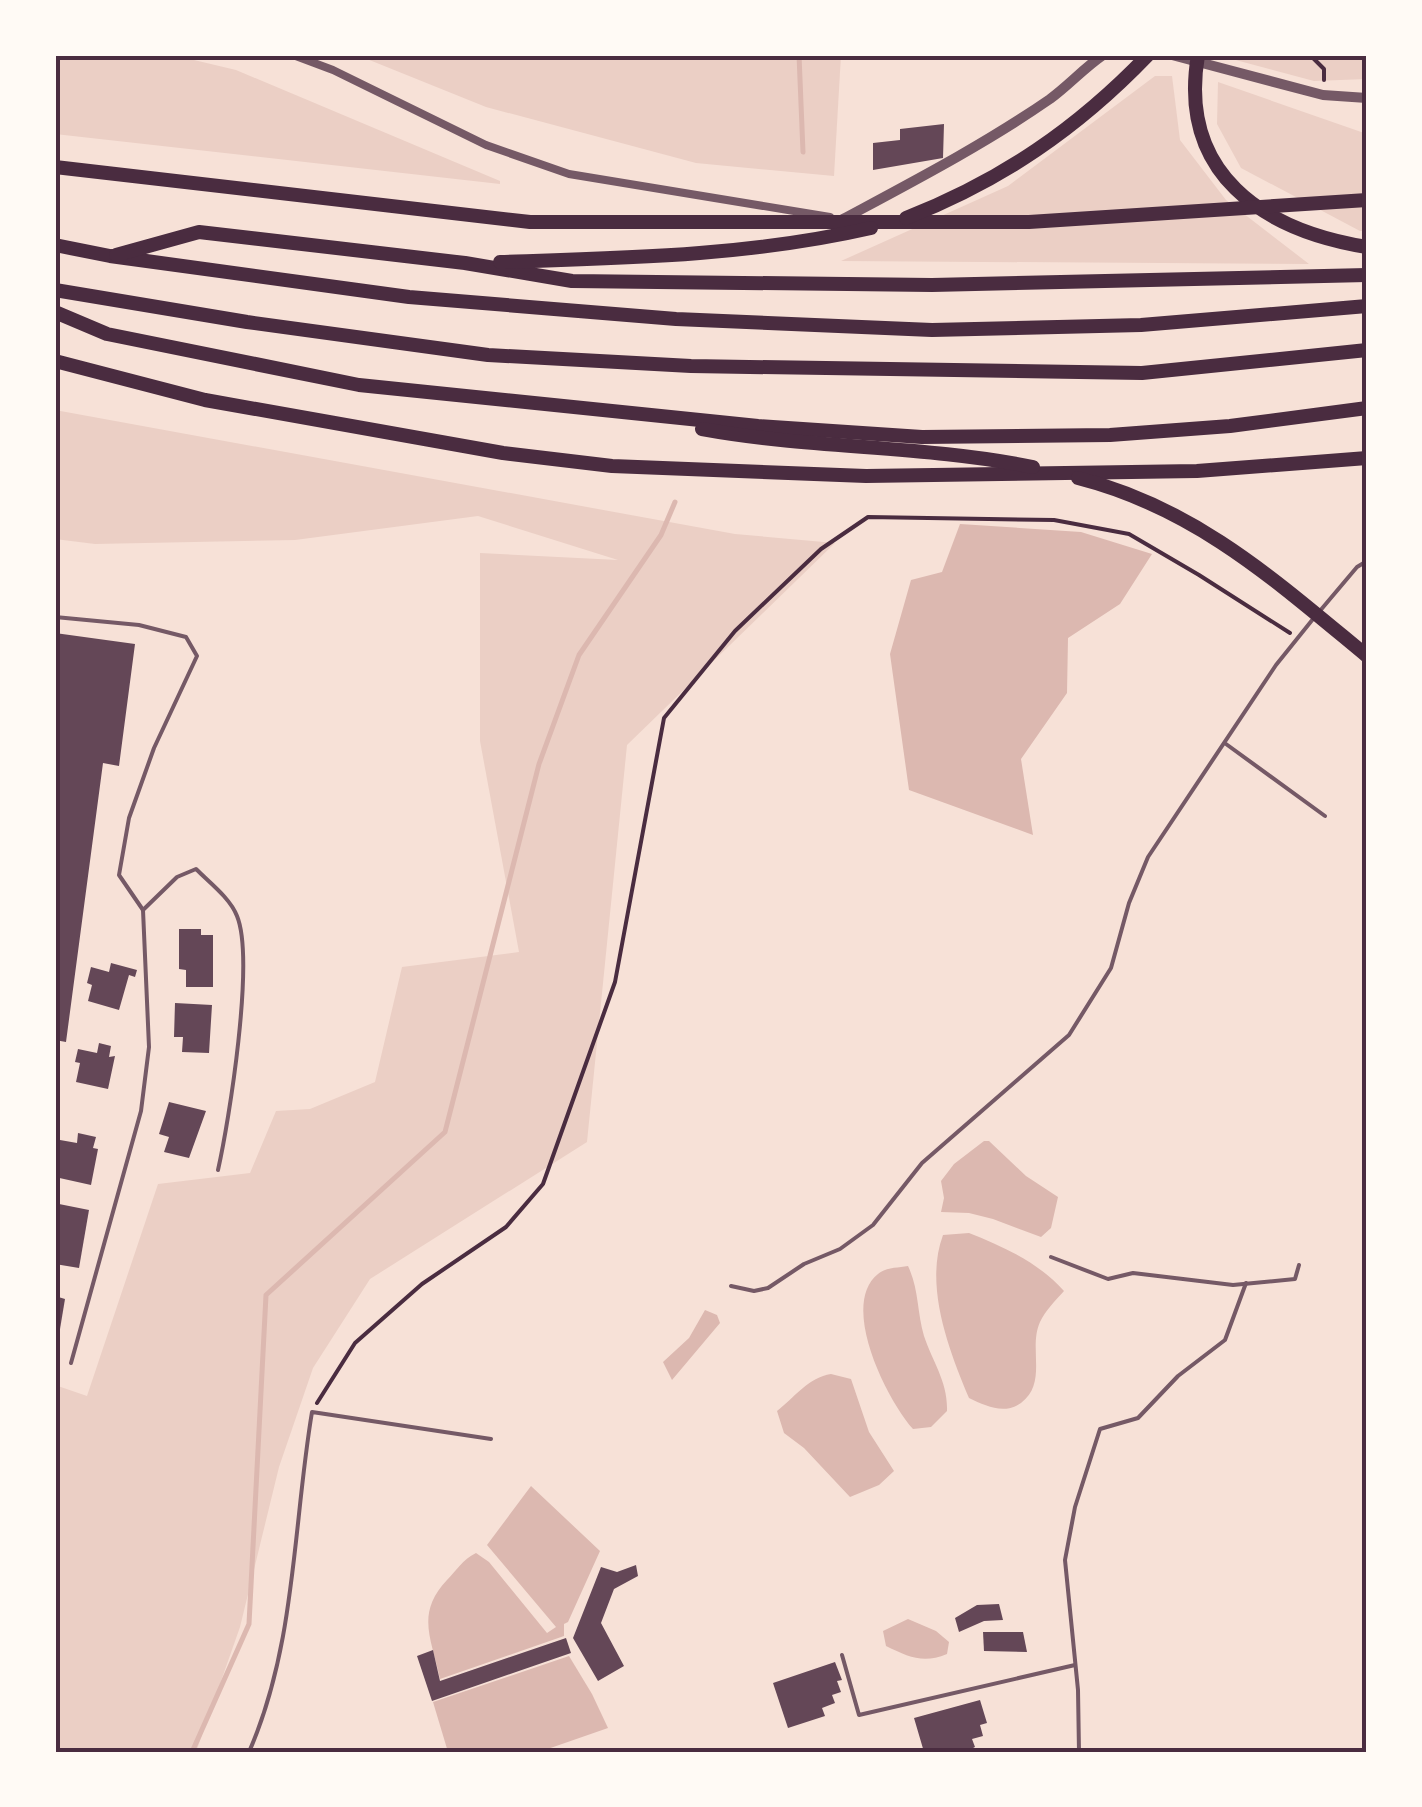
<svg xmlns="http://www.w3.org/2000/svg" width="1422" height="1807" font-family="'Space Grotesk',sans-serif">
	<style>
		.green { fill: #ebcfc5 }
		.water { fill: #dcb8b0 }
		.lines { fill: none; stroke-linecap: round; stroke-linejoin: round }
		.stream { stroke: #dcb8b0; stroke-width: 5 }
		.building { fill: #644757 }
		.path { stroke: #4a2c40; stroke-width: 4 }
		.service { stroke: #755966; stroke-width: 4 }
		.minor { stroke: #755966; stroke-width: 8 }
		.tertiary { stroke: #755966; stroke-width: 10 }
		.motorway { stroke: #4a2c40; stroke-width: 14 }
		.neatline { fill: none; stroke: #4a2c40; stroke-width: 4 }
	</style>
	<rect width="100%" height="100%" fill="#f7e1d7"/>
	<g class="green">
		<path d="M55,55H173L236,70L500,181V184L55,134Z"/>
		<path d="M357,55H841L834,176L696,163L486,107Z"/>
		<path d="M1217,55H1367V79L1314,81Z"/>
		<path d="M1155,76H1172L1180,140L1226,200L1309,264L841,261L1008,186Z"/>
		<path d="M1218,82L1367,134V231H1360L1241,168L1217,124Z"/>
		<path d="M55,410L735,534L835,543L627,745L587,1142L370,1279L313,1368L279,1467L240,1627L196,1752H55V1385L87,1396L158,1184L250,1173L276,1111L310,1109L375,1082L402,967L519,952L480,741V553L618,560L478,516L295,540L95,544L55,539Z"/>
	</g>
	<g class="water">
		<path d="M960,524L1081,532L1152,554L1120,604L1068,638L1067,693L1021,759L1033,835L909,790L890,654L911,580L942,572Z"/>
		<path d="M984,1141H989L1026,1176L1058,1197L1051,1228L1041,1237L993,1219L969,1213L941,1212L944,1198L941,1181L954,1164Z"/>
		<path d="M969,1233C1004,1247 1038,1262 1064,1291C1056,1300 1045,1311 1040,1322C1028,1348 1048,1383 1021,1403C1004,1415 986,1406 969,1398C949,1350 924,1286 943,1235Z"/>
		<path d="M908,1266C919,1289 917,1312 924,1336C933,1363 948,1382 947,1411L931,1427L913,1429C887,1400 839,1305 878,1274C886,1267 898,1268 908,1266Z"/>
		<path d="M705,1310L717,1315L720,1323L672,1380L663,1362L689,1338Z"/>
		<path d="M831,1374L851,1379L869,1432L894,1471L879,1485L850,1497L804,1448L784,1433L777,1411C794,1398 809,1377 831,1374Z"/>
		<path d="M531,1486L600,1551L568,1622L564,1624V1636L440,1679C432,1639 415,1614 447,1580C457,1570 462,1560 476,1553L489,1562L547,1633L556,1627L487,1545Z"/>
		<path d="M908,1619L936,1631L949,1642L947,1654C923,1664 909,1657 886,1646L883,1631Z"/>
		<path d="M569,1656L592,1694L608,1728L539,1752H448L433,1702Z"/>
	</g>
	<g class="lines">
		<g class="stream">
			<path d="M799,55L803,152"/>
			<path d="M192,1752L249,1624L266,1295L445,1132L539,764L579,655L661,535L675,502"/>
		</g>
	</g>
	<g class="building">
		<path d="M944,124L943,158L873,170V143L900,140V129Z"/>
		<path d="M55,633L135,644L119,766L103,763L66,1042L55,1040Z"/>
		<path d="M179,929H201V935H213V987H186V970L179,969Z"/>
		<path d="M111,963L137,970L135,977L129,975L119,1010L88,1001L92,985L87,983L91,967L109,972Z"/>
		<path d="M175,1003L212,1005L209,1053L182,1052L183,1037H174Z"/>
		<path d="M99,1043L111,1046L109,1057L115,1056L108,1089L76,1082L80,1063L75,1062L78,1049L97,1053Z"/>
		<path d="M169,1102L206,1111L189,1158L164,1152L169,1137L159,1134Z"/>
		<path d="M78,1133L96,1137L93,1148L98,1149L91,1185L55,1177L60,1140L77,1143Z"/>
		<path d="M59,1204L89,1210L79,1268L55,1264V1219Z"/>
		<path d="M55,1296L65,1299L57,1347L55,1346Z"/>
		<path d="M636,1565L638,1576L614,1589L601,1623L624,1666L598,1681L573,1638L601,1567L617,1572Z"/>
		<path d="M999,1604L1003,1620L984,1621L959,1632L955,1618L977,1605Z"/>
		<path d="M983,1632H1023L1027,1652L984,1651Z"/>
		<path d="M566,1638L571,1653L432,1701L417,1656L433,1650L440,1681Z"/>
		<path d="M835,1662L842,1680L837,1681L841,1692L832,1695L835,1703L822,1708L825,1716L788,1728L773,1683Z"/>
		<path d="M980,1700L987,1723L980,1725L983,1736L972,1739L975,1747L965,1752H924L914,1718Z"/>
	</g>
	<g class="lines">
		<g class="path">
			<path d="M1310,55L1324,69V80"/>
			<path d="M317,1403L355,1343L422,1284L506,1227L543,1184L615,982L664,718L735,631L821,549L868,517L1054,520L1129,534L1199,575L1290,633"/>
		</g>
		<g class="service">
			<path d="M1319,612L1357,567L1367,561"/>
			<path d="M55,617L139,625L186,637L197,656L154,748L129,818L119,875L143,910L149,1047L141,1111L71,1363"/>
			<path d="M1226,744L1325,816"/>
			<path d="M143,910L177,877L196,869C210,883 230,898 237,916C255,960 229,1121 218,1170"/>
			<path d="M1051,1257L1108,1279L1133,1273L1233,1285L1295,1279L1299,1265"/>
			<path d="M731,1286L754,1291L768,1288L804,1264L840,1249L873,1225L922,1163L1069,1035L1111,968L1129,903L1148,857L1276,665L1313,619"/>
			<path d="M842,1655L859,1715L1075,1665"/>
			<path d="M249,1752C296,1645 293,1525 312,1412L491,1439"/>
			<path d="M1079,1752L1078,1690L1065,1560L1075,1507L1100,1429L1138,1418L1178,1376L1225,1340L1246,1283"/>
		</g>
		<path class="minor" d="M293,55L333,70L486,145L569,174L830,217"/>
		<g class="tertiary">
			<path d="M1172,55L1323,95L1367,98"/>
			<path d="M843,219C912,182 985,144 1050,99C1069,85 1084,68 1103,55"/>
		</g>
		<g class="motorway">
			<path d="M1198,55C1178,173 1262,230 1367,247"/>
			<path d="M55,167L530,222H1029L1367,200"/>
			<path d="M906,218C1002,180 1077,129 1148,55"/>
			<path d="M55,245L110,256L409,297L676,319L932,330L1141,325L1367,306"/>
			<path d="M116,255L199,232L465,263L572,281L932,285L1367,275"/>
			<path d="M500,262C625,258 749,256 871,228"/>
			<path d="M55,290L247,322L488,355L691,366L1142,373L1367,350"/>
			<path d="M55,312L107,334L359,385L758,426L922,437L1110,435L1230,426L1367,408"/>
			<path d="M55,361L205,400L503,453L612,466L866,476L1197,471L1367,458"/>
			<path d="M702,429C811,449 924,445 1033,467"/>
			<path d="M1078,478C1196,508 1276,581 1367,656"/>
		</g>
	</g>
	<rect width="1422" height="1807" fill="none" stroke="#fffaf5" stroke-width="115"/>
	<rect x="58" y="58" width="1306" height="1692" class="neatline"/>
</svg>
